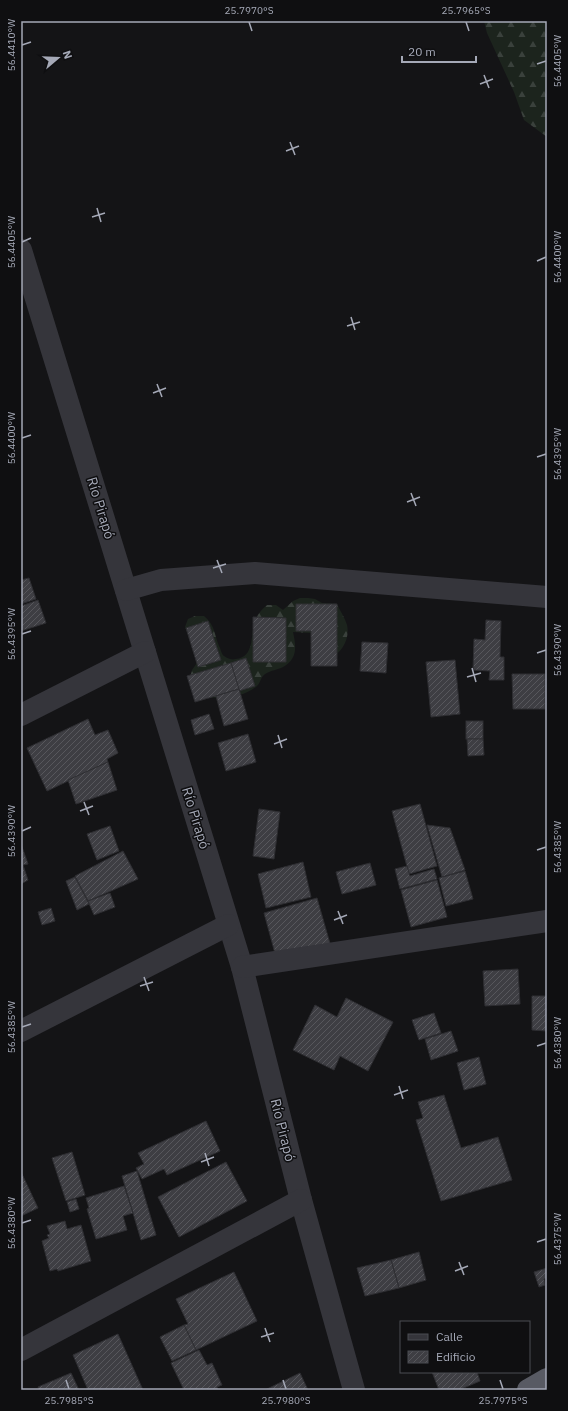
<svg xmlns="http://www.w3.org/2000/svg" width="568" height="1411" font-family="'IBM Plex Sans',sans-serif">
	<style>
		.forest { fill: url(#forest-firs) }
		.building { fill: url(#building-hatch); stroke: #2e2e32 }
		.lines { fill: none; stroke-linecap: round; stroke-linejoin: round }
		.minor { stroke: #35353b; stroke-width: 22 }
		.trunk { stroke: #585a63; stroke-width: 22 }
		.ticks { fill: none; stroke: #a5a9b7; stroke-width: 1.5 }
		.labels { text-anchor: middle; stroke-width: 3; stroke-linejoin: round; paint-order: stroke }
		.street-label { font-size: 14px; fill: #a5a9b7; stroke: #0f0f11 }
		.neatline { fill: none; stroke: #a5a9b7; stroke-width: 1.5 }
		.ticks-label { font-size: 10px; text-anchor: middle; fill: #a5a9b7 }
	</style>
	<defs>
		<pattern id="forest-firs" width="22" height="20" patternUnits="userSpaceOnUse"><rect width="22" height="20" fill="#1c241d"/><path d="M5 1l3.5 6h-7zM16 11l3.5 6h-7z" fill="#3a413c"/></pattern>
		<pattern id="building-hatch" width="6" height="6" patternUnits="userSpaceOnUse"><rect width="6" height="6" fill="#3e3e43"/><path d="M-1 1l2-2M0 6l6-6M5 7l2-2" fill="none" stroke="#57575c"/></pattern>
	</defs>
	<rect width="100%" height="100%" fill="#141416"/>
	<g class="forest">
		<path d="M484,21H547V137L524,120L514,92L487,33Z"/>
		<path d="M300,598H308L315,599L322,603L337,604C340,611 345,618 347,625C350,639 342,652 331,658L311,633L293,632C296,646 298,659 283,667C277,670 271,670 265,674C260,678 261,682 257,686C242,698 221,700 203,696L190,677L192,670L197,663L196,656L185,627L188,619L195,616H204C216,626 214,636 220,648C221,651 222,655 224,656C228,659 232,660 236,659C255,657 250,635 255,622C257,615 261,610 267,605H276L283,610L293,601Z"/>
	</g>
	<g class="building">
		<path d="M29,578L36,599L21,604V580Z"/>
		<path d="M38,600L46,623L21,631V606Z"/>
		<path d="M296,604H337V666H311V631H296Z"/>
		<path d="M253,617L286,618V662H253Z"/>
		<path d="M486,620L501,621L500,657H504V680H489L490,671L473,670L474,639L485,640Z"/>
		<path d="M208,621L221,660L198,667L186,628Z"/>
		<path d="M362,642L388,643L386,673L360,671Z"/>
		<path d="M246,658L255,686L239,691L231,663Z"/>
		<path d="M455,660L460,714L431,717L426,662Z"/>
		<path d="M231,663L239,689L195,702L187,676Z"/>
		<path d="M512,674H545V709H513Z"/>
		<path d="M239,689L248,719L224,726L216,696Z"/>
		<path d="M209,714L214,729L195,735L191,720Z"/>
		<path d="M88,719L95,735L108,730L118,753L107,759L108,762L47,791L27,748Z"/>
		<rect x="466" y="721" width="17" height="18"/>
		<path d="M248,734L256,762L226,771L218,743Z"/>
		<path d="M467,739H483L484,755L468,756Z"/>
		<path d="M108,762L117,790L76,804L68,780Z"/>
		<path d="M420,804L437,866L409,874L392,811Z"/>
		<path d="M259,809L280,812L274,859L253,856Z"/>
		<path d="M427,825L450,828L465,870L442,877Z"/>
		<path d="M110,826L119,851L97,860L87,834Z"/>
		<path d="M21,844L28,864L23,865L28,880L21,884Z"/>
		<path d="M123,851L138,879L88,901L75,876Z"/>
		<path d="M303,862L311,897L266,908L258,874Z"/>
		<path d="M370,863L376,885L342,894L336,872Z"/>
		<path d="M407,866L410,876L434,869L437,879L400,889L395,869Z"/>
		<path d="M465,871L473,899L446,906L439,878Z"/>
		<path d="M75,877L89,904L77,910L66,881Z"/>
		<path d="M437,880L447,917L411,927L401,890Z"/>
		<path d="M110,893L115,907L94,915L88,901Z"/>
		<path d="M317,898L331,947L276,957L264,913Z"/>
		<path d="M51,908L55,921L42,925L38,912Z"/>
		<path d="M518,969L520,1004L485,1006L483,971Z"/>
		<path d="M532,996H547V1031L532,1030Z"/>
		<path d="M346,998L393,1022L368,1071L340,1056L334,1070L293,1050L315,1005L337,1017Z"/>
		<path d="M434,1013L441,1033L419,1040L412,1020Z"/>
		<path d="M451,1031L458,1051L431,1060L425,1039Z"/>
		<path d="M479,1057L486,1084L464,1090L457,1063Z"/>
		<path d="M444,1095L461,1148L498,1137L512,1180L441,1201L416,1120L423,1118L418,1102Z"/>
		<path d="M206,1121L220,1151L167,1175L164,1169L142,1179L136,1168L144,1164L138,1153Z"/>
		<path d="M72,1152L85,1195L66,1201L52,1158Z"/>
		<path d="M226,1162L247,1201L179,1237L158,1197Z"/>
		<path d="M137,1171L156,1235L141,1240L122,1176Z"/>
		<path d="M21,1172L38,1208L21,1216Z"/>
		<path d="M124,1186L133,1213L123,1216L127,1230L96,1239L87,1209L89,1208L86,1198Z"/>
		<path d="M76,1199L79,1209L70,1212L67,1202Z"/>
		<path d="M65,1221L67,1229L81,1225L91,1261L58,1271L57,1269L50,1271L42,1241L49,1238L47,1235L50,1234L47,1226Z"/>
		<path d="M419,1252L426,1280L399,1288L391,1260Z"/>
		<path d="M391,1260L399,1288L365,1296L357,1268Z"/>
		<path d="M547,1268V1278L544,1279L545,1285L539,1287L534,1272Z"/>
		<path d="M234,1272L257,1321L196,1350L184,1325L188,1324L176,1299Z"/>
		<path d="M184,1325L196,1350L172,1361L160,1337Z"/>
		<path d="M118,1334L143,1390H88L73,1355Z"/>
		<path d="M199,1350L207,1365L212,1363L222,1385L217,1387L218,1390H184L171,1363Z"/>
		<path d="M432,1372H477L480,1381L459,1390H439Z"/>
		<path d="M71,1373L79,1390H39L38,1387Z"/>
		<path d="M300,1373L308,1390H265Z"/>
	</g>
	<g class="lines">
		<g class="minor">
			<path d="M21,250L242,967L301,1200L354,1390"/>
			<path d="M126,590L161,580L255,573L547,597"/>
			<path d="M21,715L145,652"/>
			<path d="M242,967L547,921"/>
			<path d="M21,1031L228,925"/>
			<path d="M21,1350L301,1200"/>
		</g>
		<path class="trunk" d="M528,1390L547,1379"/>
	</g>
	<path class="ticks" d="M249,22L252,31M466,22L469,31M22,45L31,42M537,64L546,61M484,75L489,88M480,84L493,79M290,142L295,155M286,151L299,146M97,208L101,222M92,217L105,213M22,242L31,238M537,261L546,257M351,317L355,330M347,326L360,322M157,384L162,397M153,393L166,388M22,438L31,435M537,457L546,454M411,493L416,506M407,502L420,497M217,560L222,573M213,568L226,564M22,634L31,631M537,653L546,650M472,668L476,682M467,677L481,673M278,735L282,748M274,744L287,739M84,802L89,815M80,811L93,806M22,831L31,827M537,850L546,847M338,911L343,924M334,920L347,915M144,977L149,991M140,986L153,982M22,1027L31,1024M537,1046L546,1043M399,1086L403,1099M394,1095L408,1090M205,1153L209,1166M201,1162L214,1157M22,1223L31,1220M537,1242L546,1239M459,1262L464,1275M455,1271L468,1266M265,1328L270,1342M261,1337L274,1333M66,1380L69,1389M283,1380L286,1389M500,1380L503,1389"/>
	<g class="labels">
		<g class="street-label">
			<text transform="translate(101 508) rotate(73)" y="5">Río Pirapó</text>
			<text transform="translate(196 818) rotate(73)" y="5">Río Pirapó</text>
			<text transform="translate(283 1130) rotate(76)" y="5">Río Pirapó</text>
		</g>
	</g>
	<rect width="568" height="1411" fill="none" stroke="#0f0f11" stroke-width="44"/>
	<rect x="400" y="1321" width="130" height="52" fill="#0f0f11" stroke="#4b4d53"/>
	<rect x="408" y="1334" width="20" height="6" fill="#35353b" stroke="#4b4d53"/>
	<text x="436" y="1341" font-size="12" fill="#a5a9b7">Calle</text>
	<rect x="408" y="1351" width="20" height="12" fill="url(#building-hatch)" stroke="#4b4d53"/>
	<text x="436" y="1361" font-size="12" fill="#a5a9b7">Edificio</text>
	<g transform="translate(58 58) rotate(71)" stroke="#0f0f11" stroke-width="3" paint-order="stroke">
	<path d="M0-3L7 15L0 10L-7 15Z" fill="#a5a9b7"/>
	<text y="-6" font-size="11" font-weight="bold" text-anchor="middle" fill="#a5a9b7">N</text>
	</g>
	<path d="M402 56v6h74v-6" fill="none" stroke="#a5a9b7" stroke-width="2"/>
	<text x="408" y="56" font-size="12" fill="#a5a9b7" stroke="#0f0f11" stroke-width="3" paint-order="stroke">20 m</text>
	<rect x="22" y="22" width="524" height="1367" class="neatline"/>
	<g class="ticks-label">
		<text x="249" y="14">25.7970°S</text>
		<text x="466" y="14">25.7965°S</text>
		<text transform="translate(11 45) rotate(-90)" y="4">56.4410°W</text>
		<text transform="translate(557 61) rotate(-90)" y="4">56.4405°W</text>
		<text transform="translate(11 242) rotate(-90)" y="4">56.4405°W</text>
		<text transform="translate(557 257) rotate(-90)" y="4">56.4400°W</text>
		<text transform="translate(11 438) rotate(-90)" y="4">56.4400°W</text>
		<text transform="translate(557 454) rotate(-90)" y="4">56.4395°W</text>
		<text transform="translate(11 634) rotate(-90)" y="4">56.4395°W</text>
		<text transform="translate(557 650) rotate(-90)" y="4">56.4390°W</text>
		<text transform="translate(11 831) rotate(-90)" y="4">56.4390°W</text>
		<text transform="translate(557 847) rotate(-90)" y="4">56.4385°W</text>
		<text transform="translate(11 1027) rotate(-90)" y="4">56.4385°W</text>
		<text transform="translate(557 1043) rotate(-90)" y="4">56.4380°W</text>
		<text transform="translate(11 1223) rotate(-90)" y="4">56.4380°W</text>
		<text transform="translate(557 1239) rotate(-90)" y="4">56.4375°W</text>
		<text x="69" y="1404">25.7985°S</text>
		<text x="286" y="1404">25.7980°S</text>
		<text x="503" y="1404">25.7975°S</text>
	</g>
</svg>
